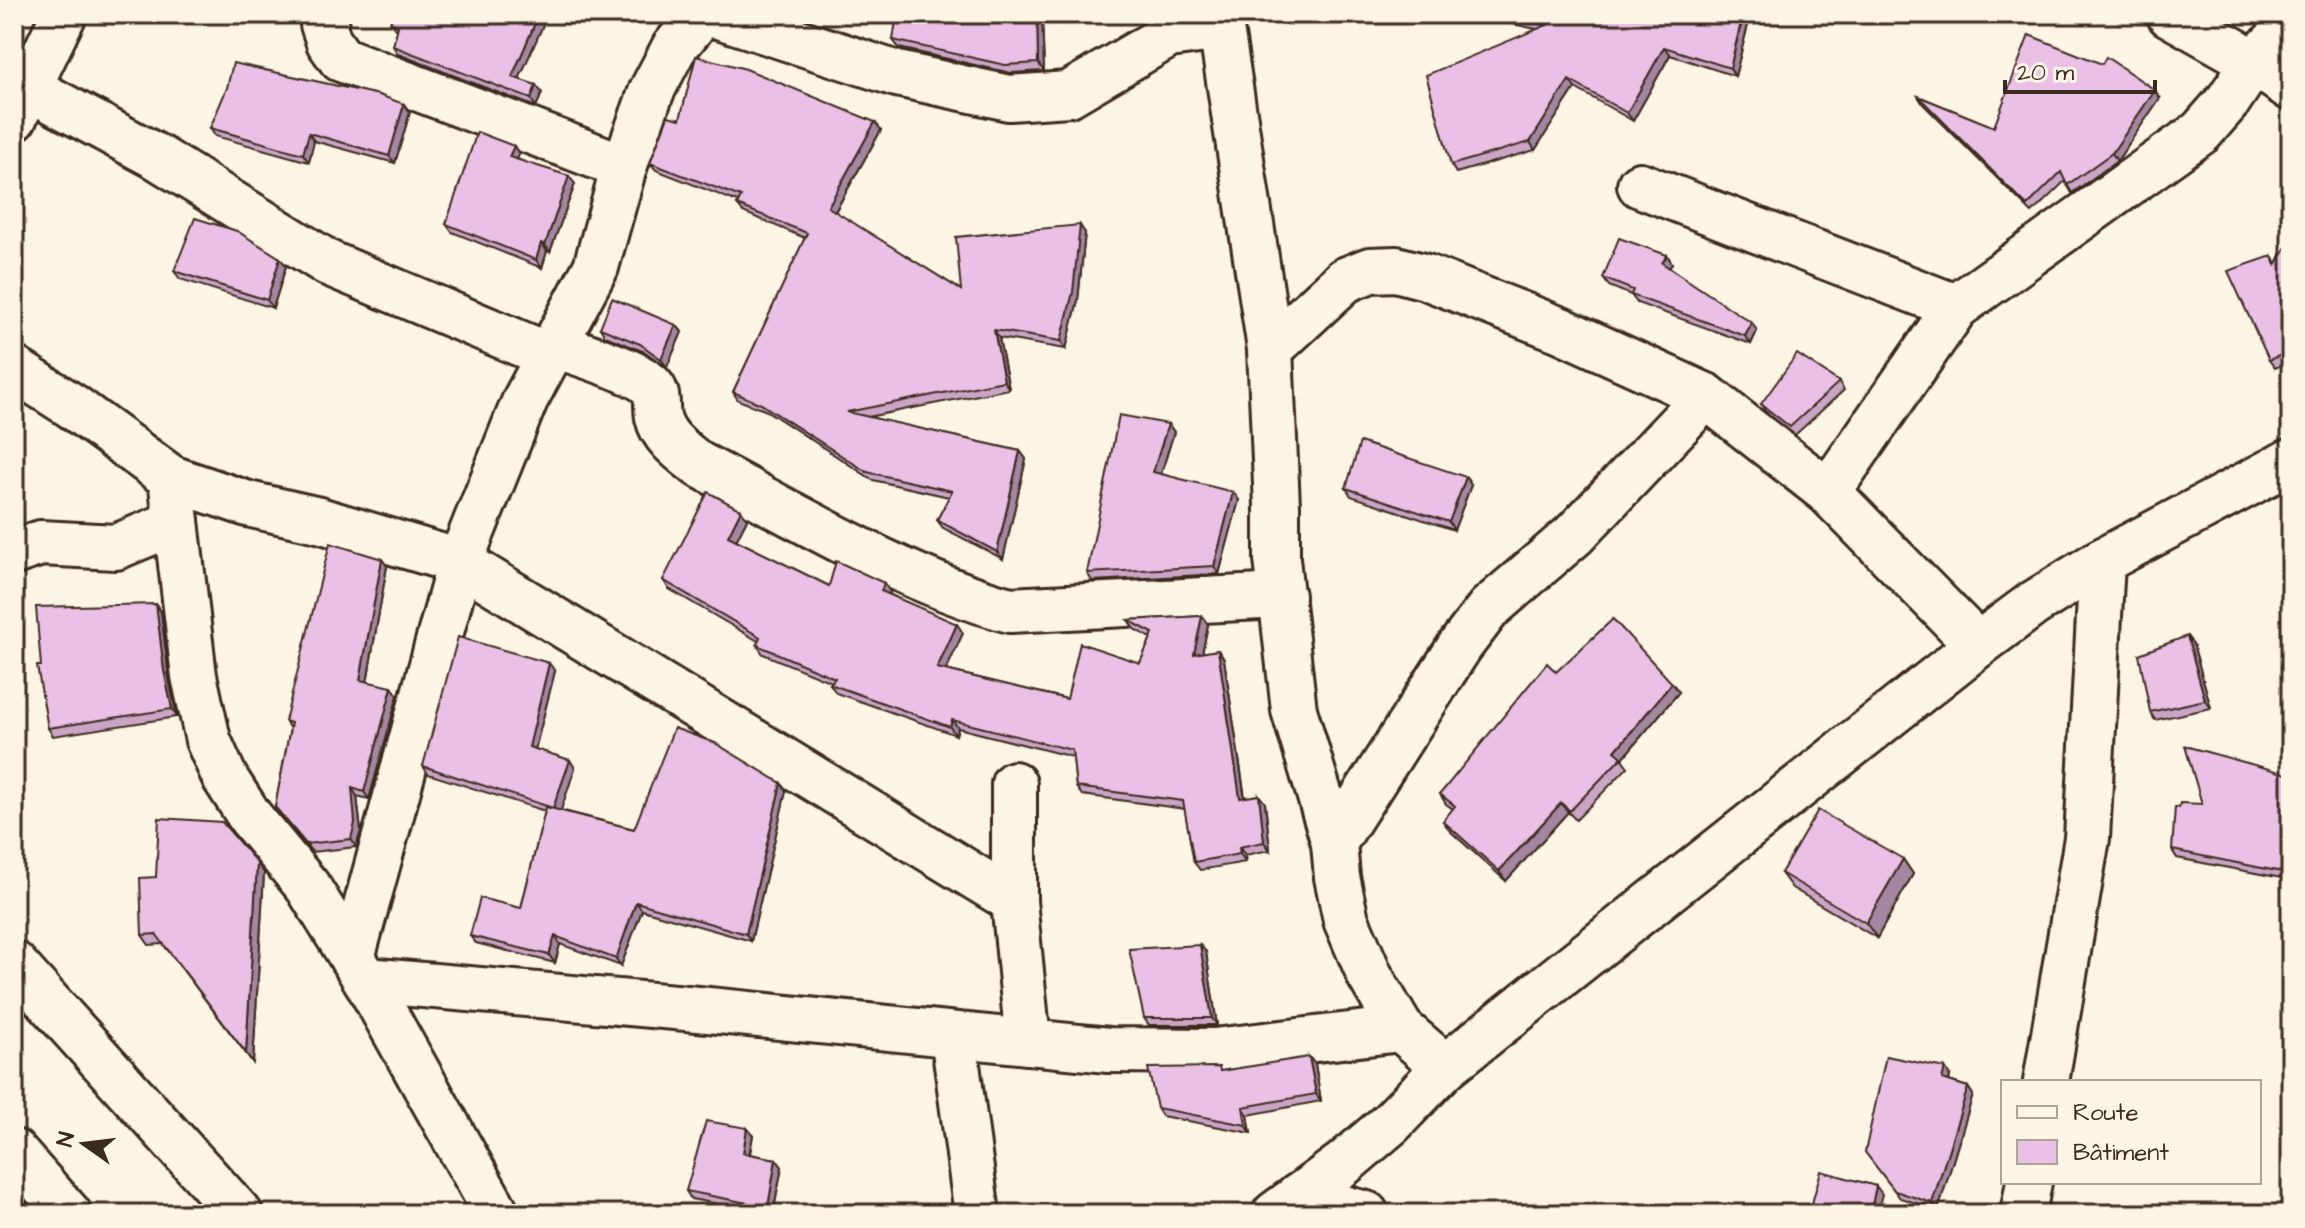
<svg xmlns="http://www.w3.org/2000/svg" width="2305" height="1228" font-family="'Architects Daughter',sans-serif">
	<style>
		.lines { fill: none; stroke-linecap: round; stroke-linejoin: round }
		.minor-casing { stroke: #3b2a1e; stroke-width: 50 }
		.secondary-casing { stroke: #3b2a1e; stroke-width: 50 }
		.minor { stroke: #fcf5e5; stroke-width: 44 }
		.secondary { stroke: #fcf5e5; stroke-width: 44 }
		.wall { fill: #caa5c6; stroke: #3b2a1e; stroke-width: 2 }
		.shaded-wall { fill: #a486a1; stroke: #3b2a1e; stroke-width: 2 }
		.building { fill: #ebc0e6; stroke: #3b2a1e; stroke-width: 2 }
	</style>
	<rect width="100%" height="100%" fill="#fcf5e5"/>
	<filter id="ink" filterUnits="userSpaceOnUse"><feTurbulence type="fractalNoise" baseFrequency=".0125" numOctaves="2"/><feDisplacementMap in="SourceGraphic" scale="16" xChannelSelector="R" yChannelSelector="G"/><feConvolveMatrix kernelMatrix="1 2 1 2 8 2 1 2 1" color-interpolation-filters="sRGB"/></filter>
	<g filter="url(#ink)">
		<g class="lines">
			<defs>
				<g id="minor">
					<path d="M327,14L323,24L329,42L341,59L624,167"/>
					<path d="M713,14L897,74L1009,98L1069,94L1169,35L1221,28"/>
					<path d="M1221,14V28L1270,349L1277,506V559L1294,710L1334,843L1337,877L1346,920L1370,976L1401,1029L1445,1067"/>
					<path d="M2169,14L2254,62L2291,88"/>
					<path d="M14,80L159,158L328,263L550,356"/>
					<path d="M14,118L64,14"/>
					<path d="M1640,185L1956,307"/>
					<path d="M555,345C577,353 639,371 652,387C659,395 656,408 658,417C662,437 683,452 698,464C795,515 904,581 1010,610L1282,596"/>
					<path d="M1270,349L1345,280L1370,270L1396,269L1426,277L1561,330L1706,396L1828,492L1978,645"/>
					<path d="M14,369L72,406L171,478L248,504L319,520L460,562L1014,901"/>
					<path d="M171,478L194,676L208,740L225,778L250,817L308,887L366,980L497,1214"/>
					<path d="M1828,492L1956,307L2201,132L2228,101L2254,62L2291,26"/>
					<path d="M14,552L41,543L116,547L176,522"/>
					<path d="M1014,784V901L1028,1042"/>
					<path d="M1334,843L1460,646L1489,608L1574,535L1706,396"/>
					<path d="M352,958L460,562L525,400L596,267L624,167L652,90L674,48L702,14"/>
					<path d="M366,980L698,1009L1109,1050L1214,1051L1401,1029"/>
					<path d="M953,1035L977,1214"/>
					<path d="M2046,1082L2087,838L2102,561"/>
					<path d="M1299,1196L1366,1214"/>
					<path d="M1275,1214L1343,1164L1391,1123L1445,1067L1978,645L2033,604L2102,561L2291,461"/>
					<path d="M2023,1214L2029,1182"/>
				</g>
				<g id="secondary">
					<path d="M14,964L240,1214"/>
					<path d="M14,1152L69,1214"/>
				</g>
			</defs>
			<use href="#minor" class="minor-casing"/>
			<use href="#secondary" class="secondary-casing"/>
			<use href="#minor" class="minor"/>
			<use href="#secondary" class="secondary"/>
		</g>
		<g class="wall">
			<path d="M1042,14L1044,71L1011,73L899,48L893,40Z"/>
			<path d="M1466,14H1744L1749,21L1735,76L1670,55L1633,121L1575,88L1535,150L1456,173L1451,165L1536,29Z"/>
			<path d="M390,22L519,79L542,93L536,107L398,54L393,46L397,30Z"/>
			<path d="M1918,96L1994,127L2160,98L2117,161L2072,193L2065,181L2032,213L1923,104Z"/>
			<path d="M410,112L395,163L314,141L309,162L215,136L210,128Z"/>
			<path d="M680,119L875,122L881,130L835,212L961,290L1085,233L1078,300L1066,349L999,338L1009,389L868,417L1020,451L1026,459L1003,559L943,528L937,520L949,497L873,480L767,411L738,400L733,392L805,238L743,212L737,205L738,202L656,170L650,163Z"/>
			<path d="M514,146L519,154L517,159L575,184L550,252L547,251L542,268L452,232L446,224Z"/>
			<path d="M2291,239V372H2290L2284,364L2275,368L2269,360L2272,256L2277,263Z"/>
			<path d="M1667,255L1672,263L1669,268L1757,331L1751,344L1637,303L1631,295L1609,286L1603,278Z"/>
			<path d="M286,266L273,308L180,279L174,271Z"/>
			<path d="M676,325L682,332L667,367L645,352L605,336L600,328Z"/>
			<path d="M1839,382L1844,390L1795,435L1766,412L1761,404Z"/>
			<path d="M1168,424L1174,432L1161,474L1239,500L1219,574L1092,581L1087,573Z"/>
			<path d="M1471,485L1454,530L1351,496L1346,488Z"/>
			<path d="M741,510L747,519L736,540L829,586L890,592L889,594L963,633L946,670L1067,699L1140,663L1151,638L1134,629L1128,620L1202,616L1208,625L1202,653L1218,650L1224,659L1245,797L1265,803L1270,850L1245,855L1246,862L1200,870L1194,862L1185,809L1082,795L1076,787L1073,757L958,728L956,735L836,693L830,684L832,682L763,654L757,645L758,641L669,589L663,580Z"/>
			<path d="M387,566L367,682L398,695L369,799L357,796L361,831L356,847L312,852L275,807L290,729L285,721Z"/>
			<path d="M156,604L161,612L169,679L177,717L53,736L48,728L41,666Z"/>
			<path d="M2193,644L2211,708L2155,720L2150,712Z"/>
			<path d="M555,671L535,749L575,768L560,810L634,829L781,783L786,791L751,941L642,910L621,966L560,944L555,963L476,943L470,936L521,908L545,811L428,774L423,766Z"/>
			<path d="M1556,672L1672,683L1679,692L1622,759L1628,767L1576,820L1568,812L1506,881L1450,831L1443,821L1453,809L1446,804L1440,794Z"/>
			<path d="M2291,775L2287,879L2177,858L2172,850L2202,804Z"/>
			<path d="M1903,859L1913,874L1877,938L1792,888L1781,873Z"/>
			<path d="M257,863L264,873L253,1063L163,944L149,945L142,935L156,877Z"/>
			<path d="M1206,952L1217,1025H1149L1144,1018Z"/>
			<path d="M1315,1064L1321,1101L1248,1115L1251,1133L1162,1116L1157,1108L1222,1071Z"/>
			<path d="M1950,1076L1949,1081L1968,1087L1973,1095L1938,1210L1900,1198L1865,1152Z"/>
			<path d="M747,1128L753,1135L750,1154L776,1159L782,1167L773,1214L691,1199L686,1191Z"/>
		</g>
		<g class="shaded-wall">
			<path d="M539,14H548L517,84L512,77Z"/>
			<path d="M1037,14H1042L1044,71L1038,63Z"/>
			<path d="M1744,14L1749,21L1735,76L1730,68Z"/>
			<path d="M1664,47L1670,55L1633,121L1627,113Z"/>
			<path d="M1569,80L1575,88L1535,150L1530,142Z"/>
			<path d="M536,85L542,93L536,107L531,99Z"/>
			<path d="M2155,90L2160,98L2117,161L2112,153Z"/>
			<path d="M404,104L410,112L395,163L389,156Z"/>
			<path d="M875,122L881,130L833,215L828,207Z"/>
			<path d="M309,133L314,141L309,162L303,154Z"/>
			<path d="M514,146L519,154L515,165L509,157Z"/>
			<path d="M569,176L575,184L550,252L545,245Z"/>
			<path d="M1080,225L1085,233L1078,300L1066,349L1061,341Z"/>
			<path d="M541,243L547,251L542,268L536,260Z"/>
			<path d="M1667,255L1672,263L1668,271L1662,263Z"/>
			<path d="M280,258L286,266L273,308L267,300Z"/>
			<path d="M1752,323L1757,331L1751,344L1745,336Z"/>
			<path d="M676,325L682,332L667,367L661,359Z"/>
			<path d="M994,330L999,338L1009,389L1004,381Z"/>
			<path d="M1168,424L1174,432L1159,480L1153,472Z"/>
			<path d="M1020,451L1026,459L1003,559L997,552Z"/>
			<path d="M1466,477L1471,485L1454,530L1449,522Z"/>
			<path d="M1233,492L1239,500L1219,574L1214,566Z"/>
			<path d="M741,510L747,519L734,545L728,536Z"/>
			<path d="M382,559L387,566L366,688L360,680Z"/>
			<path d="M884,583L890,592L887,599L881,591Z"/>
			<path d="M156,604L161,612L169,679L177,717L172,709L164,671Z"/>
			<path d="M1202,616L1208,625L1200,663L1194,654Z"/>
			<path d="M957,624L963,633L943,677L937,668Z"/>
			<path d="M2187,636L2193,644L2211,708L2205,700Z"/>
			<path d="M1218,650L1224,659L1246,807L1240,798Z"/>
			<path d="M549,663L555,671L534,754L529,747Z"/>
			<path d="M1672,683L1679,692L1622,759L1615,751Z"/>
			<path d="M392,687L398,695L369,799L364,792Z"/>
			<path d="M952,720L958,728L956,735L950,727Z"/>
			<path d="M570,760L575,768L559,816L553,808Z"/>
			<path d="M781,783L786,791L751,941L746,934Z"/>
			<path d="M352,788L357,796L361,831L356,847L351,839Z"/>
			<path d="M1259,795L1265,803L1270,850L1264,842Z"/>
			<path d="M1561,803L1568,812L1506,881L1499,871Z"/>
			<path d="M2291,838V865L2287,879L2282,872Z"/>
			<path d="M1239,847L1245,855L1246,862L1240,854Z"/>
			<path d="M1903,859L1913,874L1877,938L1866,923Z"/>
			<path d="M257,863L264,873L253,1063L246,1053Z"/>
			<path d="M636,902L642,910L621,966L616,959Z"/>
			<path d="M555,936L560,944L555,963L549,955Z"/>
			<path d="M1200,945L1206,952L1217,1025L1212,1018Z"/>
			<path d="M1309,1057L1315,1064L1321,1101L1316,1094Z"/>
			<path d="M1945,1068L1950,1076L1947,1086L1942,1079Z"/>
			<path d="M1968,1087L1973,1095L1938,1210L1932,1203Z"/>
			<path d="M1243,1107L1248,1115L1251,1133L1246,1125Z"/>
			<path d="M747,1128L753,1135L748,1160L743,1153Z"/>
			<path d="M776,1159L782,1167L773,1214L768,1207Z"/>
			<path d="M1876,1186L1882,1194L1877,1214H1870Z"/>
		</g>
		<g class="building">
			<path d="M394,14H539L512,77L536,85L531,99L393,46L398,26L390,22Z"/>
			<path d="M897,14H1037L1038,63L1005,65L893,40Z"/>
			<path d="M1497,14H1743L1730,68L1664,47L1627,113L1569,80L1530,142L1451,165L1426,75L1547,25Z"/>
			<path d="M2029,35L2102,64L2106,57L2155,90L2112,153L2067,185L2061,172L2027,206L1918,96L1994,127Z"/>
			<path d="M696,56L746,69L875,122L828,207L961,290L956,237L1080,225L1073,292L1061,341L994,330L1004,381L847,412L1020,451L997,552L937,520L952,491L867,472L761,404L733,392L807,233L737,205L741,197L650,163L668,116L680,119Z"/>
			<path d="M233,63L379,95L404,104L389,156L309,133L303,154L210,128L227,88Z"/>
			<path d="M477,132L514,146L509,157L569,176L545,245L541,243L536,260L446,224Z"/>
			<path d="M195,218L237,231L280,258L267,300L174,271Z"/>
			<path d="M1619,238L1667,255L1662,263L1752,323L1745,336L1631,295L1633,290L1603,278Z"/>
			<path d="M2291,239V361L2284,365L2281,355L2269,360L2228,271L2272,256L2276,265Z"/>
			<path d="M612,298L676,325L661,359L640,344L600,328Z"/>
			<path d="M1797,354L1839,382L1790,427L1761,404Z"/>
			<path d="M1119,415L1168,424L1153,472L1233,492L1214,566L1087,573Z"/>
			<path d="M1360,442L1466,477L1449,522L1346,488Z"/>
			<path d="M708,492L741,510L728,536L829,586L836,561L843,564L884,583L881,591L957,624L937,668L1067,699L1080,643L1140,663L1153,633L1128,620L1202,616L1194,654L1218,650L1240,798L1259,795L1264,842L1239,847L1240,854L1194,862L1183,801L1076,787L1072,750L952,720L950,727L830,684L835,678L757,645L760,637L663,580Z"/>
			<path d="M330,543L382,559L360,680L392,687L364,792L352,788L355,823L351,839L306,844L275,807L291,723L285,721Z"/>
			<path d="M156,604L164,671L172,709L48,728L37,666H41L36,607Z"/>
			<path d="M1613,619L1672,683L1615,751L1622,757L1570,811L1561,803L1499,871L1443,821L1455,806L1440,794L1547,663L1556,672Z"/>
			<path d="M2187,636L2205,700L2150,712L2139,654Z"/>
			<path d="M458,637L549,663L529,747L570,760L553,808L423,766Z"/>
			<path d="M674,728L715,743L781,783L746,934L636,902L616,959L555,936L549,955L470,936L480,898L521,908L546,807L634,829Z"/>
			<path d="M2185,746L2291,775V838L2282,872L2172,850L2175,807H2179L2180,803L2202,804Z"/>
			<path d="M1818,810L1903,859L1866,923L1781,873Z"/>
			<path d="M159,818L222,822L257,863L246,1053L156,934L142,935L140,878L156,877Z"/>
			<path d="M1200,945L1212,1018H1144L1129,949Z"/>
			<path d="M1886,1056L1945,1068L1942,1079L1968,1087L1932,1203L1895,1191L1865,1152Z"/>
			<path d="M1309,1057L1316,1094L1243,1107L1246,1125L1157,1108L1148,1068L1219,1067L1220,1071Z"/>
			<path d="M706,1121L747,1128L743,1153L776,1159L768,1207L686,1191Z"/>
			<path d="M1821,1171L1876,1186L1870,1214H1809Z"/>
		</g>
	</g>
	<rect width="2305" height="1228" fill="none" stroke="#fcf5e5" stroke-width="48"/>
	<rect x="24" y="24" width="2257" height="1180" fill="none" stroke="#3b2a1e" stroke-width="3" filter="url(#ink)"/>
	<rect x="2001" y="1080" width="260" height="104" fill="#fcf5e5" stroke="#afa495" stroke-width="2"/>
	<rect x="2017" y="1106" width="40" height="12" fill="#fcf5e5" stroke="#afa495" stroke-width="2"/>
	<text x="2073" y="1120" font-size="24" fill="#3b2a1e">Route</text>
	<rect x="2017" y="1140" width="40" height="24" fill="#ebc0e6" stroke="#afa495" stroke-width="2"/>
	<text x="2073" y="1160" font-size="24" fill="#3b2a1e">Bâtiment</text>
	<g transform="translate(84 1144) rotate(284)" stroke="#fcf5e5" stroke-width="6" paint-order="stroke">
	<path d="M0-6L14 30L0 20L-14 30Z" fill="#3b2a1e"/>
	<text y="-12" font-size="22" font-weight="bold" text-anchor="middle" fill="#3b2a1e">N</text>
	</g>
	<path d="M2005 80v12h150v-12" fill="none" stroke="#3b2a1e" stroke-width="4"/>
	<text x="2017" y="80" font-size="24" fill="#3b2a1e" stroke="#fcf5e5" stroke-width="6" paint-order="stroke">20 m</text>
</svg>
